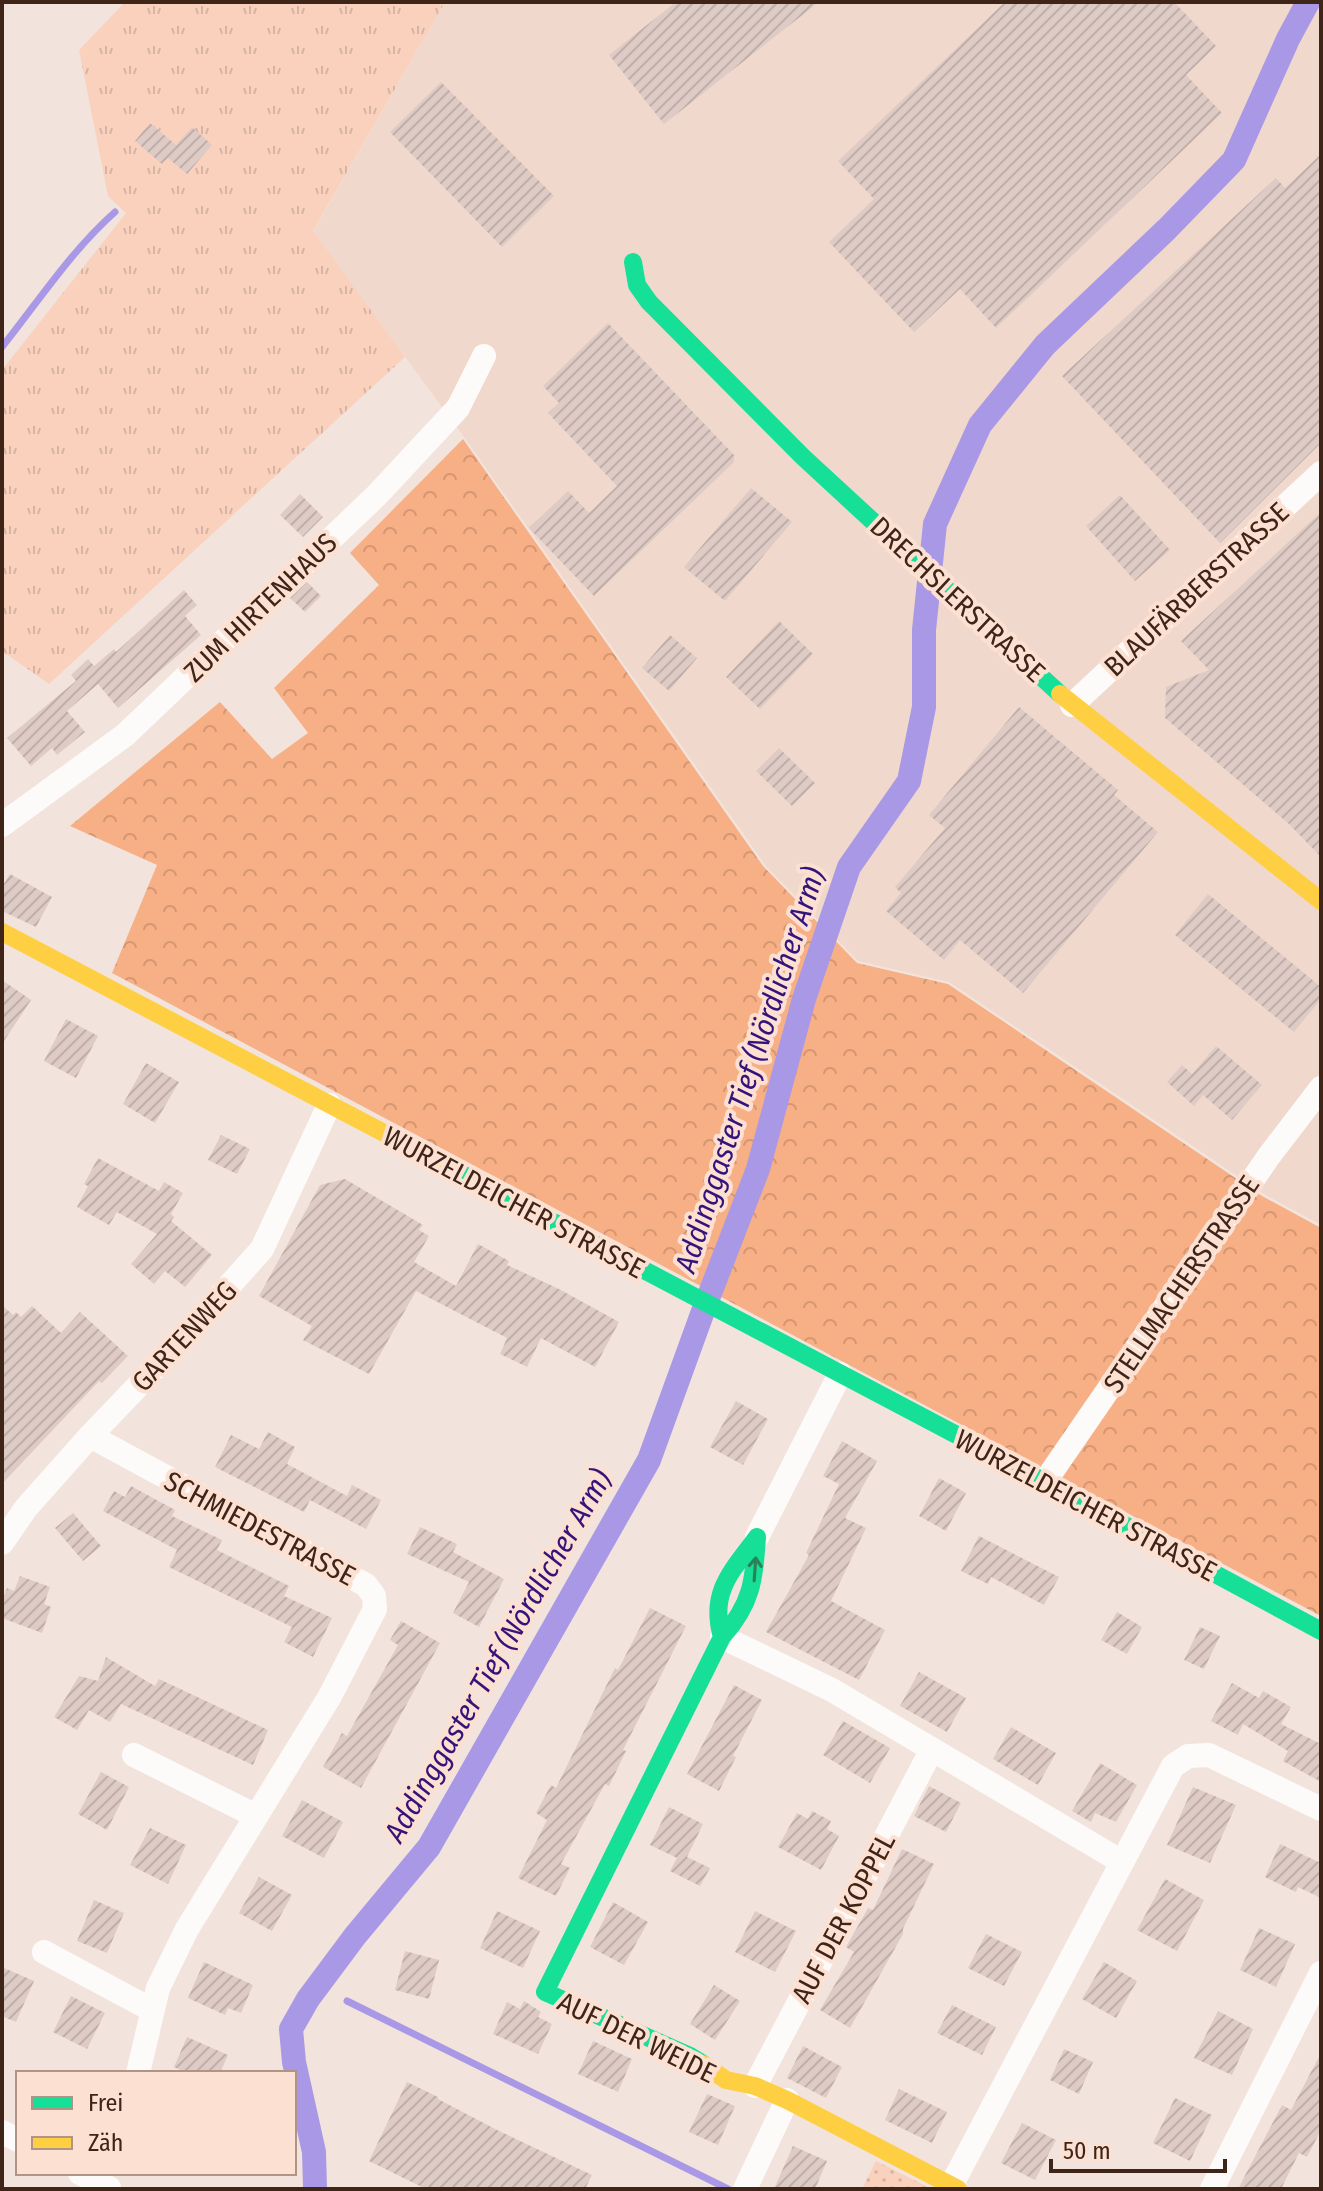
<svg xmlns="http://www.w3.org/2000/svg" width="1323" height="2191" font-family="'Fira Sans Condensed',sans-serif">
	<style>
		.built { fill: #f0d8cc }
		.grass { fill: url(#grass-tufts) }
		.forest { fill: url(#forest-crowns) }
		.park { fill: url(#park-dots) }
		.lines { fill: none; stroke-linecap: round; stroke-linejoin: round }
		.stream { stroke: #a998e6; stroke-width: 7 }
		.canal { stroke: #a998e6; stroke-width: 24 }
		.building { fill: url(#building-hatch) }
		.street { stroke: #fdfbfa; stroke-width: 24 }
		.fast { stroke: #16e098; stroke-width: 18 }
		.slow { stroke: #ffcf43; stroke-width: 18 }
		.oneway { stroke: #2a8258 }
		.labels { text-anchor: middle; stroke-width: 8; stroke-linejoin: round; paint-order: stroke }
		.street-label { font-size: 28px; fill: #3f2517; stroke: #fce0d2 }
		.water-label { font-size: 30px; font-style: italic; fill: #34137b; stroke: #fce0d2 }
	</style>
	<defs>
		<pattern id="grass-tufts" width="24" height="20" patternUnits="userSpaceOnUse" patternTransform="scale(2)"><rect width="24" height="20" fill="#f9d1bd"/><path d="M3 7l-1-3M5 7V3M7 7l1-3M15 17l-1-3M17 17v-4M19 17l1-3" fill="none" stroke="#d6b3a2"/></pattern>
		<pattern id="forest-crowns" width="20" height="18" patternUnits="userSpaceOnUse" patternTransform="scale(2)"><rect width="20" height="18" fill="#f7af85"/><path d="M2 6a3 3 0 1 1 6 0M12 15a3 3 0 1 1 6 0" fill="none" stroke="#d59672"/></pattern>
		<pattern id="park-dots" width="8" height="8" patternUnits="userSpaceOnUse" patternTransform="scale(2)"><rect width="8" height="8" fill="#f9d1bd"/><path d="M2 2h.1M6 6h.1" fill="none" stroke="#d6b3a2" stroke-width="1.8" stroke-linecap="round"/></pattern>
		<pattern id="building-hatch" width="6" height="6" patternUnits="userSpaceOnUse" patternTransform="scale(2)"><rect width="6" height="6" fill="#dfcbc5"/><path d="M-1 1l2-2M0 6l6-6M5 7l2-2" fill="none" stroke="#c0aea8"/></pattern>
	</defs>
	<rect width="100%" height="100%" fill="#f2e4dc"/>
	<path class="built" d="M445,2H1321V1225L1264,1194L949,982L858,961L766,866L464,437L313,232Z"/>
	<path class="grass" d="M125,2H445L313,231L405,357L49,684L2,651V370L126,213L108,196L79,50Z"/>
	<path class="forest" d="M463,439L763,866L857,963L948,984L1262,1196L1321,1228V1616L112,973L157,865L70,826L220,702L272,759L308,733L274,688L379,585L350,553Z"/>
	<path class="park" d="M876,2161L932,2189H862Z"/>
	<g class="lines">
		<g class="stream">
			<path d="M2,347C38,302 71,251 115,212"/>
			<path d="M347,2001L728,2189"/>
		</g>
		<path class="canal" d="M315,2189L314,2152L294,2062L291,2029L308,1999L355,1936L429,1847L649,1460L702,1314L758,1169L804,999L849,867L909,781L924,707V630L935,524L980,425L1045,345L1167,229L1234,160L1288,39L1308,2"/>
	</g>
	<g class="building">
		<path d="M676,2H819L664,124L609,55Z"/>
		<path d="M1005,2H1174L1216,46L1186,75L1222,113L996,328L960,289L914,332L829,242L874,199L838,161Z"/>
		<path d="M441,82L554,196L502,247L390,132Z"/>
		<path d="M150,123L176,145L192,127L212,145L187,174L168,158L162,164L135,141Z"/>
		<path d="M1321,154V443L1220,543L1062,376L1276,178L1285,188Z"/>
		<path d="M608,323L734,455V462L594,596L529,528L568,491L589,513L617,486L548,413L559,403L543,386Z"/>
		<path d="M751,488L792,522L725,601L684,567Z"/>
		<path d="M300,494L323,517L303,537L280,515Z"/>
		<path d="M1120,495L1170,550L1135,581L1086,526Z"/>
		<path d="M1321,512V857L1288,823L1165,718L1166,687L1209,670L1181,641Z"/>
		<path d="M307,582L321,596L305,612L290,598Z"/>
		<path d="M184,590L197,605L185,616L201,635L118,708L98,684L67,711L85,732L57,755L52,748L31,766L7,738L76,681L71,675L88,659L94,666L114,649L116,652Z"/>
		<path d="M779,621L813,654L760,709L726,677Z"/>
		<path d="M670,635L697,658L669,691L642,668Z"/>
		<path d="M1019,707L1118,790L1114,795L1158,832L1023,993L960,940L944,960L886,911L901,893L895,887L945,828L929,815Z"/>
		<path d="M779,748L815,783L792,806L756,771Z"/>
		<path d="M10,874L52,897L36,927L2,911V887Z"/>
		<path d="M1208,894L1321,987V999L1294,1032L1175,935Z"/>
		<path d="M2,980L31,1000L2,1044Z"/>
		<path d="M66,1019L98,1036L76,1078L44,1061Z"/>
		<path d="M1216,1046L1262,1085L1232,1120L1203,1095L1194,1106L1167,1082L1182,1065L1192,1074Z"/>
		<path d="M146,1063L179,1082L155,1123L123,1104Z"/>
		<path d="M221,1135L250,1149L237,1174L208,1160Z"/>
		<path d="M98,1158L159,1191L164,1182L183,1193L171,1214L174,1217L171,1221L212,1255L185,1287L165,1271L154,1284L131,1264L157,1234L117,1212L109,1225L77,1207L88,1186L84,1184Z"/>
		<path d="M345,1179L423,1225L419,1230L429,1236L414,1262L456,1286L478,1244L509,1261L507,1265L559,1289L619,1322L595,1367L541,1338L527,1367L500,1354L507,1338L416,1291L369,1374L303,1340L312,1326L259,1296L320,1185Z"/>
		<path d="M2,1305L13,1315L16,1312L21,1317L32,1306L61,1333L80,1312L128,1356L102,1383L99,1381L2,1484Z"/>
		<path d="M736,1401L768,1419L743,1465L710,1447Z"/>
		<path d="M268,1432L295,1447L287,1464L347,1496L352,1485L381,1500L366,1529L310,1500L304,1512L215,1467L231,1435L259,1449Z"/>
		<path d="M842,1441L877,1461L845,1518L866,1528L831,1601L885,1630L859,1680L766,1632L809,1555L806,1553L839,1484L823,1476Z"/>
		<path d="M939,1478L966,1493L946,1531L919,1516Z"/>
		<path d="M131,1486L175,1510L172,1516L222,1540L217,1550L289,1586L284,1596L332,1618L313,1657L284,1642L292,1627L169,1567L177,1550L103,1511L114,1491L125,1497Z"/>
		<path d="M73,1513L101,1546L83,1561L55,1528Z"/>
		<path d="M420,1527L457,1544L453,1552L504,1579L479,1627L453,1613L469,1582L407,1554Z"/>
		<path d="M979,1536L1059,1577L1044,1605L991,1577L988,1584L961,1571Z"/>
		<path d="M20,1576L50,1587L44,1604L51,1607L42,1633L2,1618V1601L7,1588L14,1591Z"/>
		<path d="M650,1608L686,1626L623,1750L626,1751L609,1786L605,1784L561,1864L570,1868L556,1896L518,1878L547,1820L536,1813L551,1785L556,1788L615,1668L618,1670Z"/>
		<path d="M1117,1612L1142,1627L1127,1654L1101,1640Z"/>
		<path d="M401,1621L440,1643L361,1788L323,1767L342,1733L347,1736L398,1645L390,1640Z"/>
		<path d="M1200,1627L1220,1636L1204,1669L1184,1660Z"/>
		<path d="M106,1657L155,1686L159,1679L268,1730L253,1765L121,1704L110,1722L89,1710L77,1730L54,1717L79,1676L98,1681Z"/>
		<path d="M919,1672L966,1698L947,1732L900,1706Z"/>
		<path d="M1232,1683L1259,1698L1263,1691L1291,1707L1281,1724L1321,1744V1782L1283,1761L1288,1751L1243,1724L1238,1735L1211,1721Z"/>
		<path d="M734,1685L762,1700L733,1756L736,1757L719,1791L687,1774Z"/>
		<path d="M843,1721L890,1748L870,1783L823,1755Z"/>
		<path d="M1011,1727L1056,1753L1038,1785L993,1759Z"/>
		<path d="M1100,1763L1137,1785L1116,1822L1095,1813L1091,1822L1072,1811Z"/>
		<path d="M101,1772L129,1787L107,1830L78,1814Z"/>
		<path d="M929,1786L961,1803L946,1832L914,1816Z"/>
		<path d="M1193,1787L1236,1805L1210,1863L1167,1845Z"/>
		<path d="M302,1800L343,1822L324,1858L282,1836Z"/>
		<path d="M669,1807L703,1824L687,1857L710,1868L700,1886L670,1871L677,1858L650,1845Z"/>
		<path d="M812,1811L831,1821L827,1829L839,1836L821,1870L778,1847L797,1813L808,1819Z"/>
		<path d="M150,1828L186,1845L168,1884L130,1865Z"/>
		<path d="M1280,1844L1321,1863V1898L1298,1887L1296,1892L1265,1877Z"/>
		<path d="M902,1849L934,1864L903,1929V1934L850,2028L820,2010L854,1952L846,1947L868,1908L873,1910Z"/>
		<path d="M259,1877L292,1895L272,1931L239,1913Z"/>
		<path d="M1165,1879L1204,1900L1177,1951L1137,1930Z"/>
		<path d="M94,1900L124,1913L107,1953L77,1941Z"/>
		<path d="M613,1902L648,1922L624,1965L590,1947Z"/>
		<path d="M497,1911L540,1931L523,1968L480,1948Z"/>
		<path d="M755,1911L796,1931L775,1972L735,1952Z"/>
		<path d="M1259,1928L1295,1944L1276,1987L1240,1970Z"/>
		<path d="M986,1934L1022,1952L1004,1986L968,1968Z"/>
		<path d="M405,1951L439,1960L429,1999L395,1990Z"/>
		<path d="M204,1962L253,1985L241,2013L228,2008L225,2015L188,1998Z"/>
		<path d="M1104,1962L1137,1981L1116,2018L1082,1999Z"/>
		<path d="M2,1967L34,1981L16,2022L2,2016Z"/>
		<path d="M714,1985L740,2001L715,2040L690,2024Z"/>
		<path d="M71,1996L105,2013L87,2049L53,2032Z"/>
		<path d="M524,2001L541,2012L538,2017L552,2024L538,2054L493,2034L507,2002L520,2009Z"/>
		<path d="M952,2005L996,2027L982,2055L937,2033Z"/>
		<path d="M1218,2011L1253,2029L1232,2075L1194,2058Z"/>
		<path d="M187,2037L228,2055L220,2073H187L174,2067Z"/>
		<path d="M593,2041L632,2059L618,2092L578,2074Z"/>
		<path d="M803,2046L842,2067L826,2098L787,2078Z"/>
		<path d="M1064,2049L1093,2062L1079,2094L1050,2080Z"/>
		<path d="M1321,2053V2130L1307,2157L1299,2153L1281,2189H1238L1282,2105L1291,2110Z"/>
		<path d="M407,2082L438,2097V2099L495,2129L592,2175L585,2189H426L369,2161Z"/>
		<path d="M899,2089L947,2112L932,2143L885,2120Z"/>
		<path d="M707,2094L735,2106L718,2145L689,2132Z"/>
		<path d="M1175,2098L1212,2115L1190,2161L1153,2143Z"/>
		<path d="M1022,2123L1056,2140L1035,2180L1001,2163Z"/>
		<path d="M793,2146L827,2161L815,2189H774Z"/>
	</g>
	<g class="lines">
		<g class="street">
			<path d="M1072,705L1321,473"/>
			<path d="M2,825L125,735L376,496L458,408L484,356"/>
			<path d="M90,1436L366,1585L374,1596L375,1609L330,1696L187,1929L158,1988L138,2073"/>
			<path d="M1044,1483L1269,1156L1321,1088"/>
			<path d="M757,1537L840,1374"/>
			<path d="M2,1543L26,1508L90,1436L161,1362L262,1249L329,1105"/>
			<path d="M722,1637L832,1690L1122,1862"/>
			<path d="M134,1755L256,1816"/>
			<path d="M44,1952L152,2010"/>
			<path d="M755,2086L931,1751"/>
			<path d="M2,2132L18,2140"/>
			<path d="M80,2173L109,2188"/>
			<path d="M951,2186L1173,1766L1188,1756L1209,1755L1321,1809"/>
			<path d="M745,2189L787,2100"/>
			<path d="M1212,2189L1321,1973"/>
		</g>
		<g class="fast">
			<path d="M633,262L637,285L649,302L803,457L1060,694"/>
			<path d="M443,1164L1006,1461L1321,1631"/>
			<path d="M703,2064L690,2056L545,1992L722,1637C752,1604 754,1580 757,1537C732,1571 709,1592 722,1637"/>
		</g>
		<g class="slow">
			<path d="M1060,694L1321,901"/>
			<path d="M2,932L443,1164"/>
			<path d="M703,2064L726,2080L755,2086L787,2100L958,2189"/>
		</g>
	</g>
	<defs><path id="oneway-shaft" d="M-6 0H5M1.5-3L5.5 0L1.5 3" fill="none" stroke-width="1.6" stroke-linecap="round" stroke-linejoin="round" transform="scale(2)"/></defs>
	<use class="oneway" href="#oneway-shaft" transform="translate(755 1569) rotate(-86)"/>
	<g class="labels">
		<g class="street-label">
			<text transform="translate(1196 589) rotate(-43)" y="10">BLAUFÄRBERSTRASSE</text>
			<text transform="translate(958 599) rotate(43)" y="10">DRECHSLERSTRASSE</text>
			<text transform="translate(260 607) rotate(-44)" y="10">ZUM HIRTENHAUS</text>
			<text transform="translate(514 1202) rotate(28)" y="10">WURZELDEICHER STRASSE</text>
			<text transform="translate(1181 1284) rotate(-56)" y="10">STELLMACHERSTRASSE</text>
			<text transform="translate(184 1336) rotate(-47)" y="10">GARTENWEG</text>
			<text transform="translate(1086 1505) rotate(28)" y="10">WURZELDEICHER STRASSE</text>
			<text transform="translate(260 1528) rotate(28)" y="10">SCHMIEDESTRASSE</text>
			<text transform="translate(843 1918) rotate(-62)" y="10">AUF DER KOPPEL</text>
			<text transform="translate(637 2037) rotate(26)" y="10">AUF DER WEIDE</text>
		</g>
		<g class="water-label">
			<text transform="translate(750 1070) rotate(-72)" y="10">Addinggaster Tief (Nördlicher Arm)</text>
			<text transform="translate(498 1656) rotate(-60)" y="10">Addinggaster Tief (Nördlicher Arm)</text>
		</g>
	</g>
	<rect width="1323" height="2191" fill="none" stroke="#3f2517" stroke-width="8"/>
	<rect x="16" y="2071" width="280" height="104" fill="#fce0d2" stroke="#b09587" stroke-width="2"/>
	<rect x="32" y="2097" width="40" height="12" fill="#16e098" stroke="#b09587" stroke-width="2"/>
	<text x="88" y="2111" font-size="24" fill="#3f2517">Frei</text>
	<rect x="32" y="2137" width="40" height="12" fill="#ffcf43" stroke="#b09587" stroke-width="2"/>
	<text x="88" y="2151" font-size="24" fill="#3f2517">Zäh</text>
	<path d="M1051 2159v12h174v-12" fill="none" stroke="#3f2517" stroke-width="4"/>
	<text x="1063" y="2159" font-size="24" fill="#3f2517" stroke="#fce0d2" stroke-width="6" paint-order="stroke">50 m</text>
</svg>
